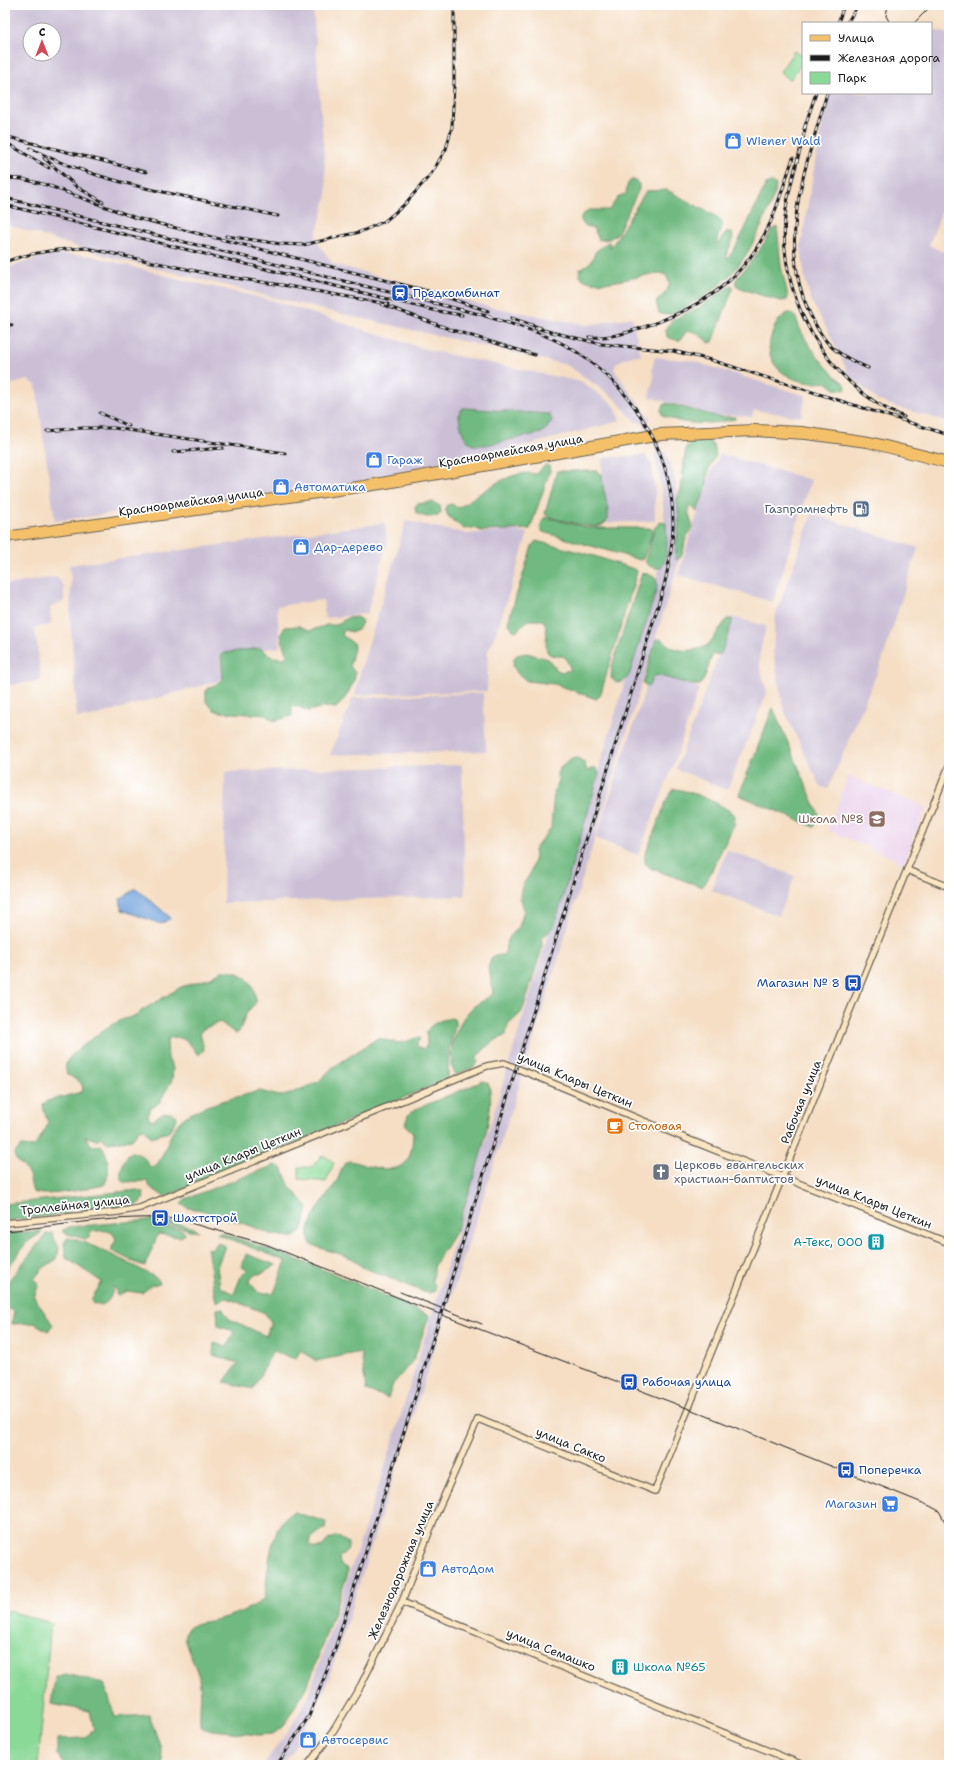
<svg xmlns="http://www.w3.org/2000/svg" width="954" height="1770" font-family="'Shantell Sans',sans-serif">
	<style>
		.built { fill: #ebd1eb }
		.industrial { fill: #cbbfd5; fill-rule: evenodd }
		.green { fill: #8bd997; stroke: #547a5a }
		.forest { fill: #70b980; stroke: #466a4e }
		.water { fill: #72a3dc; stroke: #47607c }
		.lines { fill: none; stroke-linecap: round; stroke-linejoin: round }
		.secondary-casing { stroke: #686057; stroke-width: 8 }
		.primary-casing { stroke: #686057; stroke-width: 8 }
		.secondary { stroke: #fbe6c3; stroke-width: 5.5 }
		.primary { stroke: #f4c16a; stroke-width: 6 }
		.tram { stroke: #1c1c1c; stroke-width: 1 }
		.rail-casing { stroke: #1c1c1c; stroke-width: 3 }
		.rail { stroke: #fff; stroke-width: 1.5; stroke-dasharray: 4.5; stroke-linecap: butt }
		.labels { text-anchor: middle; stroke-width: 3.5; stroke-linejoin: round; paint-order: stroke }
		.shop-label { font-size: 12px; fill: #366cbe; stroke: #fff; text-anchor: start }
		.transit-label { font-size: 12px; fill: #164399; stroke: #fff; text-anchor: start }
		.street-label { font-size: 12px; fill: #1c1c1c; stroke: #fff }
		.service-label { font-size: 12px; fill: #4e5e75; stroke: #fff; text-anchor: end }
		.education-label { font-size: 12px; fill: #785e54; stroke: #fff; text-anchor: end }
		.food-label { font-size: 12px; fill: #c56008; stroke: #fff; text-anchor: start }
		.worship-label { font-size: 12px; fill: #5b616d; stroke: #fff; text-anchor: start }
		.culture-label { font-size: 12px; fill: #0d838f; stroke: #fff; text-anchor: end }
	</style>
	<rect width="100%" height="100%" fill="#fff"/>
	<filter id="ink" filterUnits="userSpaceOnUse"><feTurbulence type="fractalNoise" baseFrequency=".025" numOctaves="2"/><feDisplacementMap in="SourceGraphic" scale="8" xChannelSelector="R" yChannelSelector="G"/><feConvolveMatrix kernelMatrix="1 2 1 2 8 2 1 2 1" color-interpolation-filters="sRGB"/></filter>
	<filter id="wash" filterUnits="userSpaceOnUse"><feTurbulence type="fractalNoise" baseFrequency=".012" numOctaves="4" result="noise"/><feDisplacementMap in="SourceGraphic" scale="16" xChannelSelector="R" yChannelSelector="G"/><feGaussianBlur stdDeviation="0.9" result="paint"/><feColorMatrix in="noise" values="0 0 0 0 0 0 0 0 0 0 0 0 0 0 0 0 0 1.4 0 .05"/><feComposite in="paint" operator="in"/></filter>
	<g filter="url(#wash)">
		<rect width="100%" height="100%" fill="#f5dec4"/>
		<path class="built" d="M848,776L926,807L904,863L828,830Z"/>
		<g class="industrial">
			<path d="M5,5H313L327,196L315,239L333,264L490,307L587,325L632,317L641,356L636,355L623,359L616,364L614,369L616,373L650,418L648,423L660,448L665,452L673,472L677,494L681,519L678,564L528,1058L326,1687L291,1754L282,1765H263L291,1727L307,1699L318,1668L382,1476L482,1152L662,560L665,522L659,474L654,456L656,450L644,424L636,422L614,398L567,365L320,309L106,256L5,224ZM30,30H54V54H30Z"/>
			<path d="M931,29L949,34V192L929,245L949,255V422L896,407L877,400L849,375L829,333L811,300L805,279L801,246L818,145L829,93H931Z"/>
			<path d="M53,254L92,256L182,280L267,299L432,351L582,382L615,406L620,421L535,443L357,482L55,521L36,385L28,380L5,386V268Z"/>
			<path d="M655,357L692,361L806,396L801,417L754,410L752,417L733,415L717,416L649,397L654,377L652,369Z"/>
			<path d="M720,454L811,480L773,602L678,575L711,471Z"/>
			<path d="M646,455L652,466L655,492V521L602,523V458Z"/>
			<path d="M812,514L918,548L882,661L828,789L820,786L784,710L773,652L775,617Z"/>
			<path d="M406,521L468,534L513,530L528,533L497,631L488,650L487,691L355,695L361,669Z"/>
			<path d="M385,523L387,543L367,614L325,618L323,600L277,606L280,647L220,655L221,680L90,717L77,718L73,652L70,621L71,581L69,565Z"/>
			<path d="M57,577L64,587V601L50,608L51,625L35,627L41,680L5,686V585Z"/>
			<path d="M733,617L766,626L759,656L760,667L767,693L727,790L676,769Z"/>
			<path d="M651,672L699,688L673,766L638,855L596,838Z"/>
			<path d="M483,693L486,751L330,755L353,698Z"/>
			<path d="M462,765L465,896L223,903L225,772Z"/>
			<path d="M727,850L795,876L779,916L711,890Z"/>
		</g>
		<g class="green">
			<path d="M794,51L803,56V61L790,80L780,72Z"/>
			<path d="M325,1156L334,1163L326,1182L299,1179V1167H312L320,1157Z"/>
			<path d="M5,1610L51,1623L38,1765H5Z"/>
		</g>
		<g class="forest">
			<path d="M634,180L639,184V189L617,234L609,239L599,240L594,229C587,226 580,225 581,216L589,210H609L619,196L626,194C627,188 626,185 631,180Z"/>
			<path d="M771,182L776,185L775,193C753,247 741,279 685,307C678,311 667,318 659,313L656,302L666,292L670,284L666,275L660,273C641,274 593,292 580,276L579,270L591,262L596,251L608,242L610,243L609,249L612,246L646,191L667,190L719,218C727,226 717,232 717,242L719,243L727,231L732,233C735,242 728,247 726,256L727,258C735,254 760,196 766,184Z"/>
			<path d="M777,227L781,266L788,296L787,300L782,301C777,301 738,288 736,285C735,282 736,280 737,278L757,254L772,230Z"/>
			<path d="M732,285L733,288L713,342L709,343C702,338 697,330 687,331L679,341L667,337L666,330L672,320L700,307Z"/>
			<path d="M788,313H791C797,316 798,325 801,331C809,347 830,374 845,384L846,387L845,390L835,389L826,382C822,382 818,383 814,383C789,382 762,365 771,337C775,326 777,319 788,313Z"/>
			<path d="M666,403L719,417H736L735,419C710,425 685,426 662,415L661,409Z"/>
			<path d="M463,408L546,414H549L552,420L547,428L541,433L486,445H473C463,440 459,424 459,413Z"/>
			<path d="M701,441L710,442L713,445L716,455L708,470L707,484L697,512L692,507L689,506C687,516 693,522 692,527C692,532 688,533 686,538C683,545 685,557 677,560L675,557L679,519L677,499L681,489L686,447L689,444Z"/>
			<path d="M545,465L549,466L550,471L530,529L482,531L474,528L464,529L448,516L445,508L447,505L452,504L457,508C463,506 465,503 470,500C489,488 513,469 536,474Z"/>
			<path d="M557,471H596L602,475C602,501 626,536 578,524C568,521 553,520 545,514Z"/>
			<path d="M432,502L440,506L441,512L438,516L426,517L416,513L415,507L417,504Z"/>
			<path d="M545,517L588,528H649L652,529V534L643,559L640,560L543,532L540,528L543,519Z"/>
			<path d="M660,522L666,523V526C667,539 669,556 661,568C655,569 647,566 645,561L655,527Z"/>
			<path d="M536,541L591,555L634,569L637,572L600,696L596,699L555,684L527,681L518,674L513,666L514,658L517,655L527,653L548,659L557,670L562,672L571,670L565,657C560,655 554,657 549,654C542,648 551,631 543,620H528L518,630L514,631L508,622L532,546Z"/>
			<path d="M642,573L648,574L656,578L657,588L629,676L623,682L617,683L611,678L612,666Z"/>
			<path d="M356,617L360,619L362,622L358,630L353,632L344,630L342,635L353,643L354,648L350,665C351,669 354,670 355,673C356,683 343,702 336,708L324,707L308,711L299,707H294L292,709V716L274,721L265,715L219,712L213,709L206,702V690L223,680L221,656L224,653L260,648L272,657L285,658L287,654L283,645L281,634L285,627L299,626L309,631L327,625H336L347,618Z"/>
			<path d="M727,619H732V623L721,654L712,655L704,679L700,685H693L656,675L653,677L649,686L643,684L656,639L663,640C673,653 694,653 708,645Z"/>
			<path d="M773,708L819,815L814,827L739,795Z"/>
			<path d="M578,758L584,762L587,771L595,767L599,774L554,927L542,938V948L524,1006L521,1013L508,1025L506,1035L494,1041L477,1056L478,1062L475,1066L456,1075L451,1066L452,1044L456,1033L464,1017L473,1007L493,994L490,973L488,968L492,957L505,954L507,940L519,927L524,910L520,896L522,886L530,874L535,857L534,850L551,828L554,791L558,784L557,774L559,769L571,759Z"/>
			<path d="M674,789C687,789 728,806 735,816L734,825L706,882L702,887L650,868L645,863V855L668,797Z"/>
			<path d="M222,971C244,971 255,981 256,1003L247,1012L239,1032L236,1034L220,1022L203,1029L200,1033L204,1050L200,1054H197C191,1044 182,1034 169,1038L167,1041L168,1059L173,1068L172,1080L159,1103L151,1107L148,1116L150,1120H154C160,1113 167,1110 176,1115L177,1118L169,1132L151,1137L143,1128L140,1129L132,1139L108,1143L101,1137L96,1140L85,1136L92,1146L101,1145C109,1154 111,1175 104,1185C90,1188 45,1198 33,1192C30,1184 31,1176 26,1170C22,1163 15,1162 14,1154L21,1146L34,1147C36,1145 49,1124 48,1123C47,1116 43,1112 43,1104L47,1101L82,1092L83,1088L81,1083L67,1074C64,1066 66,1062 71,1056C87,1042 115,1018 136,1016L141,1011L181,987L211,978Z"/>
			<path d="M452,1018L455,1020V1026L449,1050L448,1077L446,1080L165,1197L150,1187L147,1181L124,1182C116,1177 125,1154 132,1152C142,1155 145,1157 149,1166L155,1167C165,1155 167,1139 176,1126C190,1106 233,1099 255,1092L260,1091L279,1096L287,1095L318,1082L332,1068L378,1038L398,1043L405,1042L419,1037L420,1039L417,1043V1046L423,1049L427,1045C427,1041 426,1036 427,1032C430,1023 444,1019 452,1018Z"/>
			<path d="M483,1081L488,1083C500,1109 467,1197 458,1226C452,1240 441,1252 435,1265C433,1270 435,1274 432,1280L435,1286V1291L429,1293L424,1292L362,1267C349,1252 328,1253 311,1244C300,1226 328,1196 337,1181C340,1175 341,1169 344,1164L350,1161C357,1162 362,1165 368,1166C402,1174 412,1166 413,1133L405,1125L408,1115L416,1109Z"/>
			<path d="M275,1165L282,1168L290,1187L308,1207L304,1225L300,1233L294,1237H290L270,1234L246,1224L211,1214L202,1210L188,1208L181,1204L185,1199Z"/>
			<path d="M137,1190L143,1192L144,1199L135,1206L89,1212L83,1211L77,1206L71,1207L70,1212L66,1214L5,1221V1204Z"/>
			<path d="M149,1220H155C162,1230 180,1225 186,1234L180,1237L158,1234L145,1266L136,1263L112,1251V1247L116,1240C113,1227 100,1231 90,1232L89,1238L85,1239L64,1233L62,1231L69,1227Z"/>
			<path d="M164,1220L194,1228L198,1232L162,1223L161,1221Z"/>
			<path d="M36,1231H41V1233L27,1242L5,1272V1234Z"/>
			<path d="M219,1232C290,1256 362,1283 429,1316L414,1359L393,1384L388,1398L366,1390L361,1352L316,1361L301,1350L295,1359L273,1351L253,1389L224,1382L238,1363L213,1355L214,1343L227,1347L234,1331L218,1326L217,1309L222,1308L229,1319L266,1336L271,1322L265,1313L227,1298L216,1302L207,1248L211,1249L217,1243L225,1246L217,1267L220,1287L234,1294L241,1276L247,1270L242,1267L246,1254L276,1265L263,1273L253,1275L249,1282L259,1293H274L286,1261L217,1234Z"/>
			<path d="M52,1233L59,1248L57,1259L43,1268L34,1279L39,1284L34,1297L53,1325L48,1331L34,1323L12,1324L14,1311L5,1307V1290L10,1279L46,1234Z"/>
			<path d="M67,1238C80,1237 145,1271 158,1279L160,1283L152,1285L142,1293L127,1291L117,1296L115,1288L113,1287C112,1300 104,1309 92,1303V1298L102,1282L66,1258L64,1244Z"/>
			<path d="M294,1512L326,1522L325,1528L310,1539L309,1545L315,1548L322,1547L328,1540L337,1536L348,1543V1549L339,1558L340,1564L348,1569V1573L309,1682L283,1727L273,1734L258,1735L204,1729L200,1724C199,1708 203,1690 198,1674C195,1664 182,1642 185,1633C193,1621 202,1623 215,1620C228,1617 258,1607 265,1597C267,1577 270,1519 294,1512Z"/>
			<path d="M65,1674L104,1683L115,1717L149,1715L160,1745L163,1765H65L57,1754V1739L84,1738L94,1730L90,1711L51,1704L55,1677Z"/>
		</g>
		<path class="water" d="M136,888L171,918L161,924L122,910L120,899Z"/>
	</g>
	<g filter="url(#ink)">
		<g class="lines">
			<defs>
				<g id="secondary">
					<path d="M907,870L949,887"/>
					<path d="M5,1223L118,1212L140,1208L487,1066L504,1063L692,1141L949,1243"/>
					<path d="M402,1602L803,1765"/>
					<path d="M308,1765L332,1733L361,1685L402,1602L437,1512L478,1419L655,1491L949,766"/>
				</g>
				<g id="primary">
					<path d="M5,535L364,484L659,432L755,428L802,430L869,440L949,460"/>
					<path d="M5,539L381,486L661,437L754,433L806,436L867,444L949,465"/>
				</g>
			</defs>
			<use href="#secondary" class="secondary-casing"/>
			<use href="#primary" class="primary-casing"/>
			<use href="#secondary" class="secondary"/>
			<use href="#primary" class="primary"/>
			<g class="tram">
				<path d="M888,5L886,16L890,23"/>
				<path d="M948,5H949"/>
				<path d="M914,23L929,8L936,5"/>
				<path d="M5,1231C60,1226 121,1214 176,1219L265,1244L429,1310L692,1410L930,1506L939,1511L949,1529"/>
				<path d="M400,1292L482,1324"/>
			</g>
			<defs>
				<g id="rail">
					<path d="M838,23L844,5"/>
					<path d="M847,23L858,5"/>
					<path d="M827,93C807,165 775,241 810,314C816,326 823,340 834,349C844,357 856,363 868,368"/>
					<path d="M806,124C801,153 790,180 786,209C774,292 826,386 904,417"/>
					<path d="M804,129L816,93"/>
					<path d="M8,137L146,172"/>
					<path d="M5,142L49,168"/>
					<path d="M30,148C44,155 58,162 73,167C139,191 209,200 278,216"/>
					<path d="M44,158L77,187L103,202"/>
					<path d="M5,178L22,179L47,185L136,218L428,291L488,311"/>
					<path d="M5,198L491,317"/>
					<path d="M5,205L437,311L462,315"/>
					<path d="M226,236L281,244L303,245L360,232L385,221L404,205L431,174L446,149L452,127L454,85V5"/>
					<path d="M5,262C30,252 59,249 86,248L215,275L282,285L388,304"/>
					<path d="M381,304L449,329L535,355"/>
					<path d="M511,318L541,328"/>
					<path d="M5,324L12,325"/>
					<path d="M535,328L601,344L673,351L711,360L949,435"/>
					<path d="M5,331L8,332"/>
					<path d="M589,337C612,339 636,330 658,322C712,301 748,274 772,219C780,199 786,178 793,158"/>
					<path d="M100,413L129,426"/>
					<path d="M47,431L83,428H114L285,453"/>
					<path d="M173,452L223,448"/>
					<path d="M277,1765L309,1716L333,1655L418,1388L664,586C669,565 673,544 673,523C673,449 629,381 565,345C541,332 512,324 485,316"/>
				</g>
			</defs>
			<use href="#rail" class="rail-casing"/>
			<use href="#rail" class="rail"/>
		</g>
	</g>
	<defs>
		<symbol id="shop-square" viewBox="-11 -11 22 22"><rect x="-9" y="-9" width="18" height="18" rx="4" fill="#3f7fe0" stroke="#fff"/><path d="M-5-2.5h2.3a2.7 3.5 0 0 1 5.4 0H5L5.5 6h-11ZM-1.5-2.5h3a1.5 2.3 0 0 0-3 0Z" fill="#fff"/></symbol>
		<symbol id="station-square" viewBox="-11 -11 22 22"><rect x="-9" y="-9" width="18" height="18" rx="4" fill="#1a4fb4" stroke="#fff"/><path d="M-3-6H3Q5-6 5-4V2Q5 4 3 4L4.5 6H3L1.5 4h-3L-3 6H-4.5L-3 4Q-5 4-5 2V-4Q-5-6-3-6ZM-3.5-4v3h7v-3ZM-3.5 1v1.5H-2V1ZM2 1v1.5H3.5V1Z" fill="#fff"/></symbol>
		<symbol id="fuel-square" viewBox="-11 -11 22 22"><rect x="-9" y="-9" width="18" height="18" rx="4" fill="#5c6f8a" stroke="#fff"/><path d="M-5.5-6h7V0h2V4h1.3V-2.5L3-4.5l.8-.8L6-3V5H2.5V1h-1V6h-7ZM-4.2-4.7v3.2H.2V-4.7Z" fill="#fff"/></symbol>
		<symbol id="school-square" viewBox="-11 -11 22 22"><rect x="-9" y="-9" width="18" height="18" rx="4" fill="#8d6e63" stroke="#fff"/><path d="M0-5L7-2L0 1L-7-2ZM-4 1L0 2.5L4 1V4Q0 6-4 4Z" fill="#fff"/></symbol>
		<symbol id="bus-square" viewBox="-11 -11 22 22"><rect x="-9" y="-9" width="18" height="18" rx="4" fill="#1a4fb4" stroke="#fff"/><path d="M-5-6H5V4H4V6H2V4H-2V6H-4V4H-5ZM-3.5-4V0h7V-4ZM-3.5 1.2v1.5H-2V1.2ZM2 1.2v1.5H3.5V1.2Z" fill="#fff"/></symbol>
		<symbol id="cafe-square" viewBox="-11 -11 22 22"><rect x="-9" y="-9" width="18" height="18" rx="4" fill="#e8710a" stroke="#fff"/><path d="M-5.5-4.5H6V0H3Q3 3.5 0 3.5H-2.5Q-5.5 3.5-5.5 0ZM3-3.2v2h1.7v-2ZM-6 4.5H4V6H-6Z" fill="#fff"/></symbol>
		<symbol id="church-square" viewBox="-11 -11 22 22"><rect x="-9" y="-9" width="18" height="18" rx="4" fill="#6b7280" stroke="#fff"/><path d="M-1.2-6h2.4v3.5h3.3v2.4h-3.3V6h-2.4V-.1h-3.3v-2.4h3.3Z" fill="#fff"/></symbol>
		<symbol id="building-square" viewBox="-11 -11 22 22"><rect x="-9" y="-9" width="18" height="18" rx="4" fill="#0f9aa8" stroke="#fff"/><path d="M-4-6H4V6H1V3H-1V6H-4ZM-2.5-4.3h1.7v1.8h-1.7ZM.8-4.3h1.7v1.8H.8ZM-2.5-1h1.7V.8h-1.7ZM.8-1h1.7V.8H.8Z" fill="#fff"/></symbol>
		<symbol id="supermarket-square" viewBox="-11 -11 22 22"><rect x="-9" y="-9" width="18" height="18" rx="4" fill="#3f7fe0" stroke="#fff"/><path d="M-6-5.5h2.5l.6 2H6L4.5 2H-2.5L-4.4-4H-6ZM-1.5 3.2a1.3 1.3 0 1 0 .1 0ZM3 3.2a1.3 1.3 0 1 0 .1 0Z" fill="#fff"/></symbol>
	</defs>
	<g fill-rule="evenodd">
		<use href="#shop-square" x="723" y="131" width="20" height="20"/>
		<use href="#station-square" x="390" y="283" width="20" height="20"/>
		<use href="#shop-square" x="364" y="450" width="20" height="20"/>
		<use href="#shop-square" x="271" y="477" width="20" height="20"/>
		<use href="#fuel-square" x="851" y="499" width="20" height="20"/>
		<use href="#shop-square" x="291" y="537" width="20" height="20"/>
		<use href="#school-square" x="867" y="809" width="20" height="20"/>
		<use href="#bus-square" x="843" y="973" width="20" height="20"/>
		<use href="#cafe-square" x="605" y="1116" width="20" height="20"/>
		<use href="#church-square" x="651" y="1162" width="20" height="20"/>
		<use href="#bus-square" x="150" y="1208" width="20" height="20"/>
		<use href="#building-square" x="866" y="1232" width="20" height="20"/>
		<use href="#bus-square" x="619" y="1372" width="20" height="20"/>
		<use href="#bus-square" x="836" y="1460" width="20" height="20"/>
		<use href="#supermarket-square" x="880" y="1494" width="20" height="20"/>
		<use href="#shop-square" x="418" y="1559" width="20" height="20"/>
		<use href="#building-square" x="610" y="1657" width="20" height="20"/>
		<use href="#shop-square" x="298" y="1730" width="20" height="20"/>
	</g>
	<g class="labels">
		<g class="shop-label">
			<text x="746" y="145">Wiener Wald</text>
			<text x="387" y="464">Гараж</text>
			<text x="294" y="491">Автоматика</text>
			<text x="314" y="551">Дар-дерево</text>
			<text x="877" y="1508" text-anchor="end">Магазин</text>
			<text x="441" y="1573">АвтоДом</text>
			<text x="321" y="1744">Автосервис</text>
		</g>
		<g class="transit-label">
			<text x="413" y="297">Предкомбинат</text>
			<text x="840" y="987" text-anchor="end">Магазин № 8</text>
			<text x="173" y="1222">Шахтстрой</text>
			<text x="642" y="1386">Рабочая улица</text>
			<text x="859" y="1474">Поперечка</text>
		</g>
		<g class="street-label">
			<text transform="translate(511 451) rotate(-10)" y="4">Красноармейская улица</text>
			<text transform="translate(191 502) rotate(-8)" y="4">Красноармейская улица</text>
			<text transform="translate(575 1080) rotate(23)" y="4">улица Клары Цеткин</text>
			<text transform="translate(801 1102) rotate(-68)" y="4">Рабочая улица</text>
			<text transform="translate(243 1154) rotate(-22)" y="4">улица Клары Цеткин</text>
			<text transform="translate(874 1202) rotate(22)" y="4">улица Клары Цеткин</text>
			<text transform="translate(75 1205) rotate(-6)" y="4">Троллейная улица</text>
			<text transform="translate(571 1445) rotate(22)" y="4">улица Сакко</text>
			<text transform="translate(401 1570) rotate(-67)" y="4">Железнодорожная улица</text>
			<text transform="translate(551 1650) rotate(22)" y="4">улица Семашко</text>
		</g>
		<g class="service-label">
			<text x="848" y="513">Газпромнефть</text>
		</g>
		<g class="education-label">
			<text x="864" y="823">Школа №8</text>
		</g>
		<g class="food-label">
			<text x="628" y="1130">Столовая</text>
		</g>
		<g class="worship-label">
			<text x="674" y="1169">Церковь евангельских<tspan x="674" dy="14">христиан-баптистов</tspan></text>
		</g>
		<g class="culture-label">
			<text x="863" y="1246">А-Текс, ООО</text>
			<text x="633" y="1671" text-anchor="start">Школа №65</text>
		</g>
	</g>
	<rect width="954" height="1770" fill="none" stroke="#fff" stroke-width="20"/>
	<rect x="802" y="22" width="130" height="72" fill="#ffffff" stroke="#a4a4a4"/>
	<rect x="810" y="35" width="20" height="6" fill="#f4c16a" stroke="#a4a4a4"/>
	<text x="838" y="42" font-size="12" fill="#1c1c1c">Улица</text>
	<rect x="810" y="55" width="20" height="6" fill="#1c1c1c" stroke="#a4a4a4"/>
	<text x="838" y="62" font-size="12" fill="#1c1c1c">Железная дорога</text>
	<rect x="810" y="72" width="20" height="12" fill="#8bd997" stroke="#a4a4a4"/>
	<text x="838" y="82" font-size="12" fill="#1c1c1c">Парк</text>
	<g transform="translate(42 42)"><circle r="19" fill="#ffffff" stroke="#a4a4a4"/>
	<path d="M0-3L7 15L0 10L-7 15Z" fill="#d1495b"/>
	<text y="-6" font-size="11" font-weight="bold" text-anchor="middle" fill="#1c1c1c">С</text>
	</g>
</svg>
